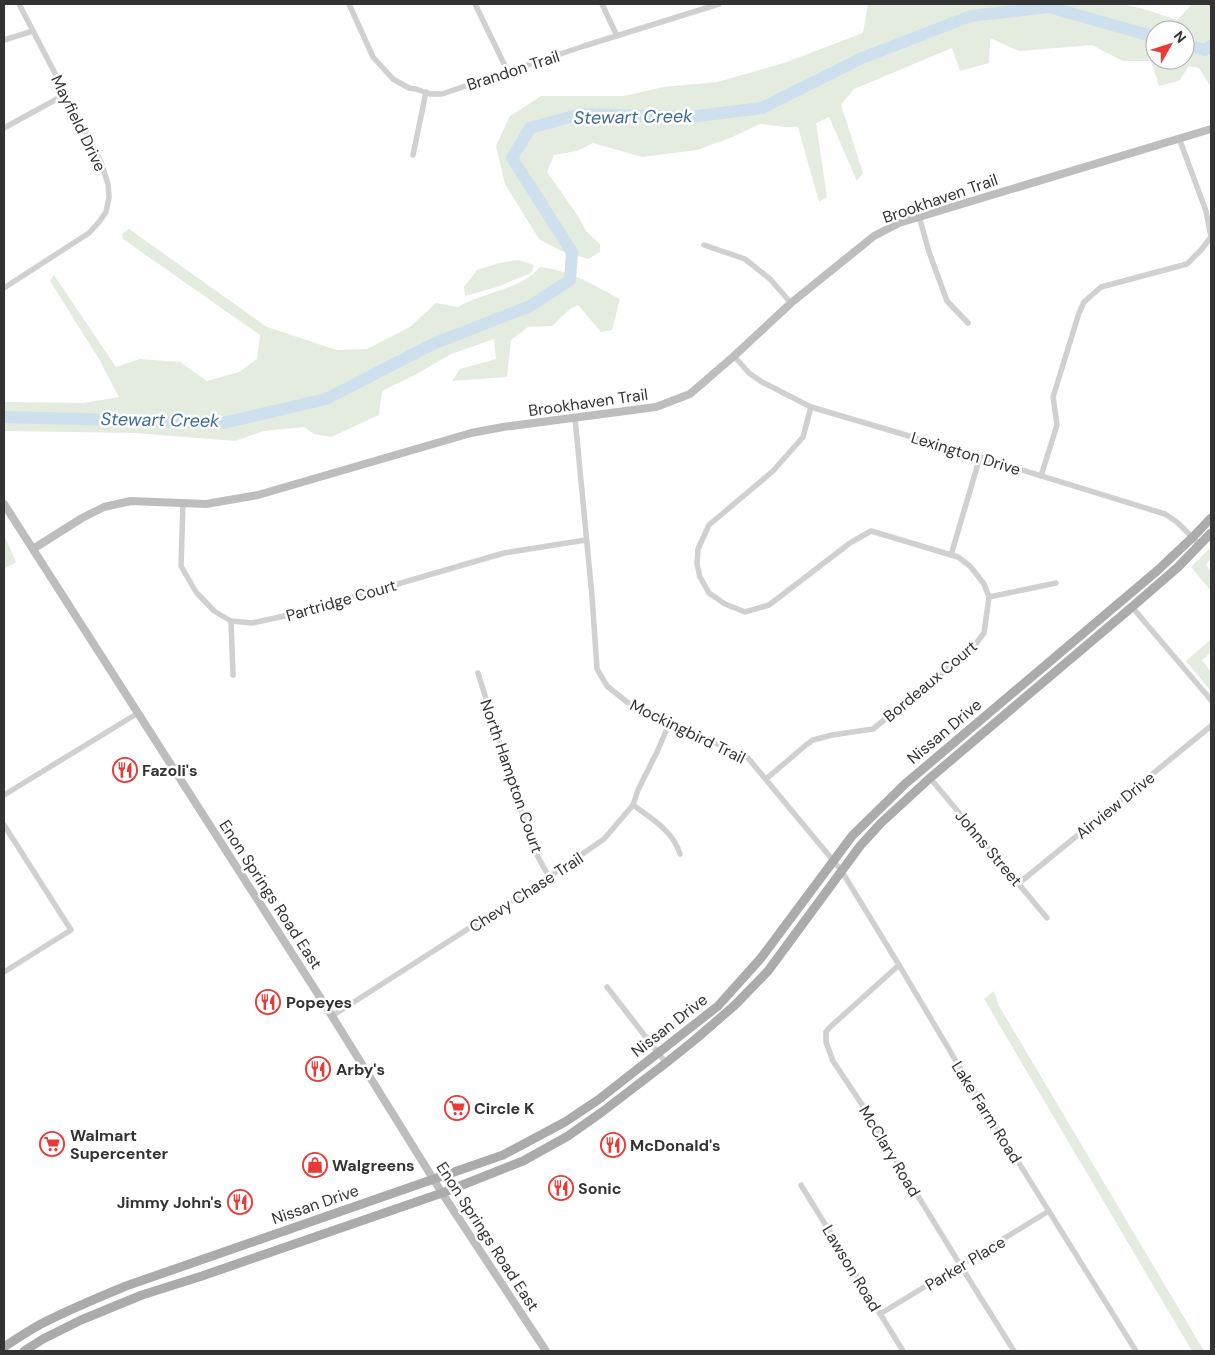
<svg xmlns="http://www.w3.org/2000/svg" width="1215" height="1355" font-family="'DM Sans',sans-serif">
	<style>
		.green { fill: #e4ecdf; fill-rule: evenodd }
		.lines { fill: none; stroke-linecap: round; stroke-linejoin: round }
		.river { stroke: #cedfee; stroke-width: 12 }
		.street { stroke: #d0d0d0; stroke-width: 5.5 }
		.secondary { stroke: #bdbdbd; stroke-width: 8 }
		.primary { stroke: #ababab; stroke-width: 9 }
		.labels { text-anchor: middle; stroke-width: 5; stroke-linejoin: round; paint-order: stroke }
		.street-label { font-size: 16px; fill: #333; stroke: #fff }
		.poi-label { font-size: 16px; font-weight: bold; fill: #333; stroke: #fff; text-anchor: start }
		.water-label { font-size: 18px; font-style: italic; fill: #3e6c97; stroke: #fff }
	</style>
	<rect width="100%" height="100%" fill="#fff"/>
	<g class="green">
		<path d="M868,4H1121L1144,9L1177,20L1192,4H1211V87L1199,68L1189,66L1179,81L1159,86L1151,61H1123L1092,45L1019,51L990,38L989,63L960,71L952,48L854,89L841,105L863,173L857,181L829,117L816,123L827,197L819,202L798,127H786L760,124L730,138L697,150L642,157L593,143L577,151L554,155L547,172L578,216L586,231L600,244V252L588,259L561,251L539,239L505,184L496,146L510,116L541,96H624L663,87L717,82L784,63L863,33ZM1155,30H1185V60H1155Z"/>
		<path d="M129,229L267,327L336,350L367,349L410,327L436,303L458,307C483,292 521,290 540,267C571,271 594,285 620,299L612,330L601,332L578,305L570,309L552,326L528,327L511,340L507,377L452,381L460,369L496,359L494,339L451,354L415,375L382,391L379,415L331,437L314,434L304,427L264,431L235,441L135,433L4,431V402L84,403L119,397L99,359L50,281L54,275L116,367L140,359L180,362L207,381L239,372L257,359L260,335L123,239L122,234Z"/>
		<path d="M518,260L534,265L531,273L497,287L465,296L464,287L477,270L499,263Z"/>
		<path d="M4,535L16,562L4,569Z"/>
		<path d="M1211,547V559L1206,564L1211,572V591L1191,567Z"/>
		<path d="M1211,639V652L1202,660L1211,672V691L1186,661Z"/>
		<path d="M994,991L999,1006L1204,1351H1192L984,999Z"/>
	</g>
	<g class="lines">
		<g class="river">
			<path d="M1185,45L1205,50L1211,46"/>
			<path d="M4,417L223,423L326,399L433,344L530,306L570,280L572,252L512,158L530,128L581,114L690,117L762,108L862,58L971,16L1049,7L1155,37"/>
		</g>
		<g class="street">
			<path d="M349,4L373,57L393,79L409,88L416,89L430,94H442L584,46L719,4"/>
			<path d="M475,4L508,72"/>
			<path d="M602,4L617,36"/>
			<path d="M4,40L33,31"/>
			<path d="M4,128L66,94"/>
			<path d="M413,155L426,92"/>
			<path d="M919,216L929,252L947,301L968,323"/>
			<path d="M704,245L745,259L770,279L791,303"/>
			<path d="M4,288L89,233L99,222L106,212L109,197L108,184L101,162L19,4"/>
			<path d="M734,356L749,373L762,382L811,407L980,457L1165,514L1177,522L1200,545"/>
			<path d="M575,418L592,596L597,669L607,686L627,702L748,758L841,870L899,965L969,1083L1136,1351"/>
			<path d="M1041,476L1057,425L1053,397L1079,313L1084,302L1101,287L1187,264L1201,250L1211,237L1206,211L1179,138"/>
			<path d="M183,503L181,566L196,592L214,611L231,621L252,623L298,613L504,553L586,540"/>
			<path d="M951,555L980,457"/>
			<path d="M989,597L1056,583"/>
			<path d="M1132,607L1211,700"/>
			<path d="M231,621L233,675"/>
			<path d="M478,673L532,846L549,877"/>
			<path d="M930,778L1047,918"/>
			<path d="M766,779L806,745L813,740L832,735L873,729L972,649L984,633L989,597L984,584L970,566L958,557L871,531L850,543L769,605L745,612L725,604L709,593L700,577L697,564L698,549L709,525L773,471L803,437L811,407"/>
			<path d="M4,795L138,713"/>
			<path d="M633,805C652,819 673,831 680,854"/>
			<path d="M4,825L71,930L4,972"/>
			<path d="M1018,884L1211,726"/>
			<path d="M899,965L829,1028L826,1032V1042L833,1061L861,1103L972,1284L1014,1351"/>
			<path d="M607,987L666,1063"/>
			<path d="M332,1016L549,877L604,839L633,805L638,790L657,752L670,722"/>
			<path d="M801,1185L903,1351"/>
			<path d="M880,1314L1049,1211"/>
		</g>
		<g class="secondary">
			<path d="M4,504L332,1016L442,1193L546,1351"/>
			<path d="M33,549L82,518L104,507L131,501L206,504L258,495L471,433L503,427L656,407L690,394L734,356L791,303L874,236L899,223L1211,129"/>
		</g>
		<g class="primary">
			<path d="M4,1347C16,1339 28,1331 41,1324C68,1310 97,1298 126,1286L503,1155L565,1122L598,1100L718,1006L761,958L852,836L905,784L1158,570L1193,537L1211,518"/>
			<path d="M24,1351L43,1339L81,1320L142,1295L202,1276L442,1193L523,1161L568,1136L602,1112L666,1063L697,1038L735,1005L768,971L860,846L881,823L930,778L1132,607L1178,567L1211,533"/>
		</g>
	</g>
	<defs>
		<symbol id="restaurant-ring" viewBox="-11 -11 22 22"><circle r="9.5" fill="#fff" stroke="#e83a37" stroke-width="1.5"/><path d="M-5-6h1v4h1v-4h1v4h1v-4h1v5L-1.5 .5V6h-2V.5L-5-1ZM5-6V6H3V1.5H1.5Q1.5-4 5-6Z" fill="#e83a37"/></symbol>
		<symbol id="supermarket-ring" viewBox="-11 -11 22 22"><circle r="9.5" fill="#fff" stroke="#e83a37" stroke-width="1.5"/><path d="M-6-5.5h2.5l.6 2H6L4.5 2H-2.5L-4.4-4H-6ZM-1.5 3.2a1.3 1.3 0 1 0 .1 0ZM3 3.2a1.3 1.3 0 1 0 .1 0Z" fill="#e83a37"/></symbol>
		<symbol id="shop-ring" viewBox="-11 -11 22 22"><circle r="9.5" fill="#fff" stroke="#e83a37" stroke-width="1.5"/><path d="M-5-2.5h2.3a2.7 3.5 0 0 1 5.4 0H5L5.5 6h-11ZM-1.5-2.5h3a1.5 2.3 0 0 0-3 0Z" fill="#e83a37"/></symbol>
	</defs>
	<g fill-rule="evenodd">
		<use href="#restaurant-ring" x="111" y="756" width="28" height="28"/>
		<use href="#restaurant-ring" x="254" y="988" width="28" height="28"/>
		<use href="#restaurant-ring" x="304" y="1055" width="28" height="28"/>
		<use href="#supermarket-ring" x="443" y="1094" width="28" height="28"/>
		<use href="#supermarket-ring" x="38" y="1130" width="28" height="28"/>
		<use href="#restaurant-ring" x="599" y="1131" width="28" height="28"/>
		<use href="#shop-ring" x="301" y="1151" width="28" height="28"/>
		<use href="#restaurant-ring" x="547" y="1174" width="28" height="28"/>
		<use href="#restaurant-ring" x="226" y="1188" width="28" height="28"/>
	</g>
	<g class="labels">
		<g class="street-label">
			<text transform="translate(513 70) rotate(-18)" y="6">Brandon Trail</text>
			<text transform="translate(79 123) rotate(64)" y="6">Mayfield Drive</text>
			<text transform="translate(940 198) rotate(-19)" y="6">Brookhaven Trail</text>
			<text transform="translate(588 402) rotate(-8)" y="6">Brookhaven Trail</text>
			<text transform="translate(966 453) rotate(17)" y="6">Lexington Drive</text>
			<text transform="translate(341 600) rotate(-16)" y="6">Partridge Court</text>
			<text transform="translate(930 681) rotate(-40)" y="6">Bordeaux Court</text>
			<text transform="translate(688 731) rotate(26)" y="6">Mockingbird Trail</text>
			<text transform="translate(944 731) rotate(-40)" y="6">Nissan Drive</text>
			<text transform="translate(512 776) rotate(71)" y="6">North Hampton Court</text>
			<text transform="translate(1115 805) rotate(-39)" y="6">Airview Drive</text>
			<text transform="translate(989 848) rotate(50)" y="6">Johns Street</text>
			<text transform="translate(526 892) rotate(-33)" y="6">Chevy Chase Trail</text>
			<text transform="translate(271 894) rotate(57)" y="6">Enon Springs Road East</text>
			<text transform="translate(669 1025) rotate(-38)" y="6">Nissan Drive</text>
			<text transform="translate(987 1112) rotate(58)" y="6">Lake Farm Road</text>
			<text transform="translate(890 1151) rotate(59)" y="6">McClary Road</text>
			<text transform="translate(315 1204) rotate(-19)" y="6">Nissan Drive</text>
			<text transform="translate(488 1236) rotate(57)" y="6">Enon Springs Road East</text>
			<text transform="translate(965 1263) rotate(-31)" y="6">Parker Place</text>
			<text transform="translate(852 1268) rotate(59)" y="6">Lawson Road</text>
		</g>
		<g class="poi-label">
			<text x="142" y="776">Fazoli's</text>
			<text x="286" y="1008">Popeyes</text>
			<text x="336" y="1075">Arby's</text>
			<text x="474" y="1114">Circle K</text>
			<text x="70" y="1141">Walmart<tspan x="70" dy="18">Supercenter</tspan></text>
			<text x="630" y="1151">McDonald's</text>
			<text x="332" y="1171">Walgreens</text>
			<text x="578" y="1194">Sonic</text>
			<text x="222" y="1208" text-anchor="end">Jimmy John's</text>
		</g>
		<g class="water-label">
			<text transform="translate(633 117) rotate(-1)" y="6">Stewart Creek</text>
			<text transform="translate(160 420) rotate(1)" y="6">Stewart Creek</text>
		</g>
	</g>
	<rect width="1215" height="1355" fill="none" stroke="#333333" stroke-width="10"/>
	<g transform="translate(1170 45) rotate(51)"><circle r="24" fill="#ffffff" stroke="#adadad"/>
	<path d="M0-4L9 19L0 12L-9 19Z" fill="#e83a37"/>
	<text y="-8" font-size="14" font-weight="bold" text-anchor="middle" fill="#333333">N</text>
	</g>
</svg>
